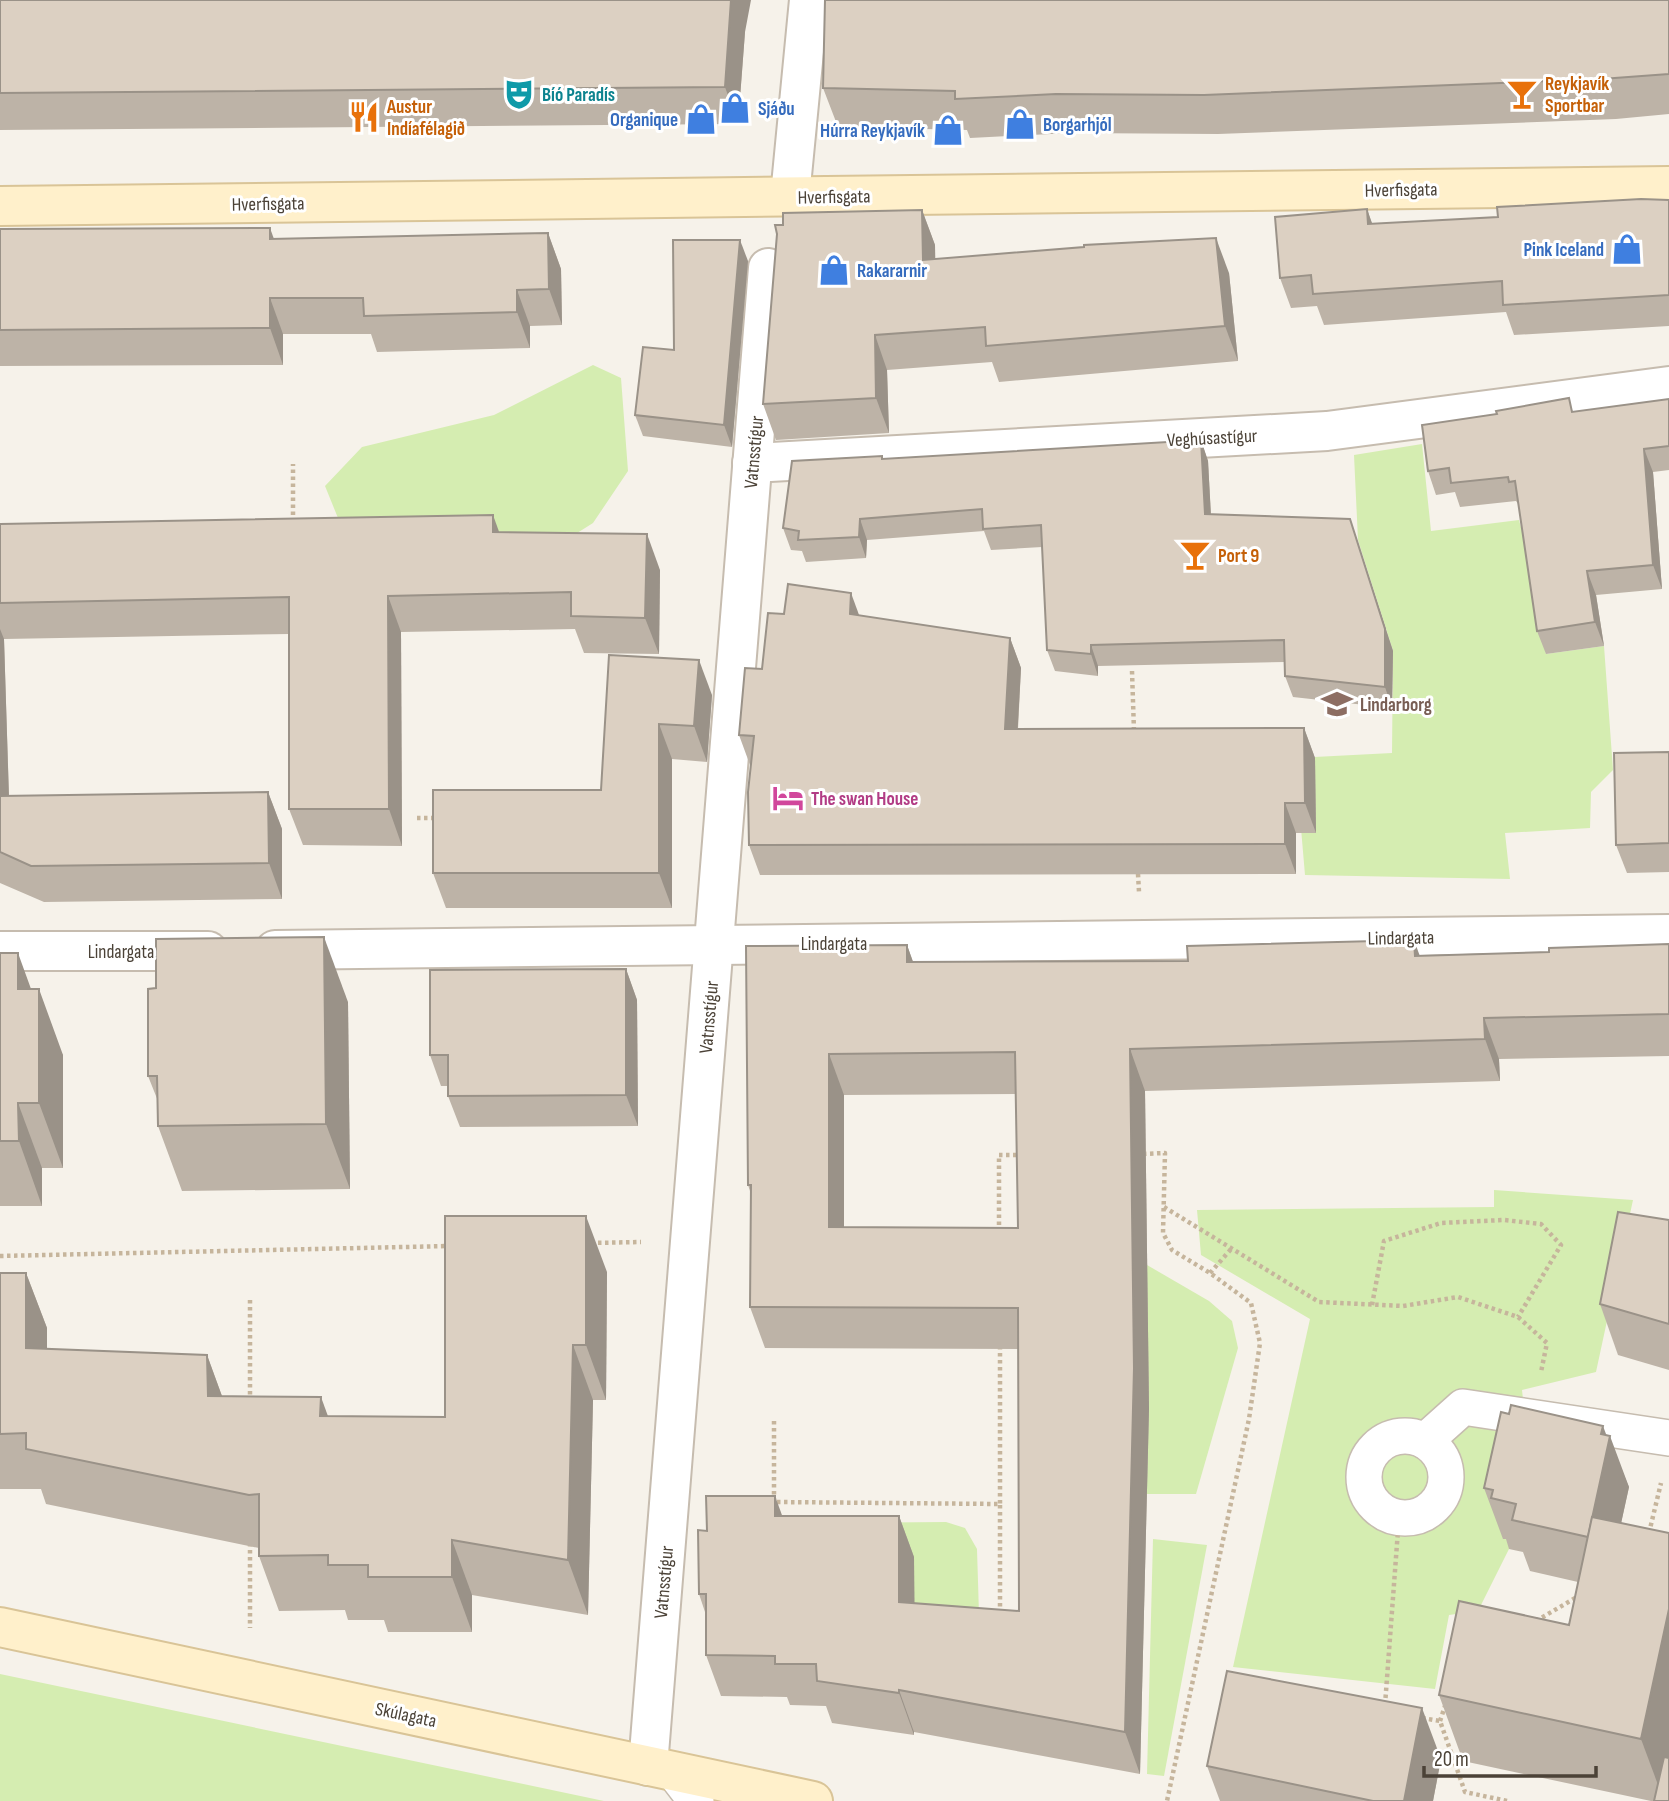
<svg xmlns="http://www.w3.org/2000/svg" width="1669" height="1801" font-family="'Sofia Sans Condensed',sans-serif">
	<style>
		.green { fill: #d5edb1 }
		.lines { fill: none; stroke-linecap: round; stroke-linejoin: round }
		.lane-casing { stroke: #c6bcaf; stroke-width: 38 }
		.street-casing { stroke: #c6bcaf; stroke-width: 42 }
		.secondary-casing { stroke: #d9c497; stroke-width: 42 }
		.path { stroke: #c6b59c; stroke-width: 4.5; stroke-dasharray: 3.5 3.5; stroke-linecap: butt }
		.lane { stroke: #fff; stroke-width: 35 }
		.street { stroke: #fff; stroke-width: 38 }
		.secondary { stroke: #fff0cb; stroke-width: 38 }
		.wall { fill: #bdb3a7; fill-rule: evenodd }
		.shaded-wall { fill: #9a9288 }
		.building { fill: #dcd0c2; stroke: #9a9288; stroke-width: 2; fill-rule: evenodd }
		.labels { text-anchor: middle; stroke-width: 6; stroke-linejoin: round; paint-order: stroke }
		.food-label { font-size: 19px; font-weight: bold; fill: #c56008; stroke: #fff; text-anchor: start }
		.culture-label { font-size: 19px; font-weight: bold; fill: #0d838f; stroke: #fff; text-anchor: start }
		.shop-label { font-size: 19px; font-weight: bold; fill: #366cbe; stroke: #fff; text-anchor: start }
		.street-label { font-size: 19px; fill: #4b4237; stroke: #fff }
		.education-label { font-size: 19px; font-weight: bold; fill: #785e54; stroke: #fff; text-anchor: start }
		.hotel-label { font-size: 19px; font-weight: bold; fill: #b23c85; stroke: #fff; text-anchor: start }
	</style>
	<rect width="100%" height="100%" fill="#f6f2ea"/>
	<g class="green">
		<path d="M593,365L621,378L628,471L593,523L555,547L338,518L325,486L362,447L494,415Z"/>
		<path d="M1422,444L1431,531L1519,520L1535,581L1546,654L1604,646L1613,770L1591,792L1590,828L1505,833L1510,879L1305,875L1295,758L1392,753L1393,651L1358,540L1354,455Z"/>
		<path d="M1494,1190L1633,1200L1596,1372L1522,1390L1529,1456L1509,1549L1478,1611L1449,1615L1435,1689L1233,1667L1310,1319L1201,1255L1197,1210L1494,1207Z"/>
		<path d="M1147,1265L1209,1301L1232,1321L1238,1348L1196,1494H1147Z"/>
		<path d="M946,1522L965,1528L977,1549L980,1647L926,1643L825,1523Z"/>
		<path d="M1153,1539L1207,1545L1164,1776L1147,1774Z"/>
		<path d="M0,1674L604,1801H0Z"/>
	</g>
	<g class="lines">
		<defs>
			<g id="lane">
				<circle cx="1405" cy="1477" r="41"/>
				<path d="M1425,1441L1463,1407L1669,1438"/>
				<path d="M673,1771L696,1801"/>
			</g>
			<g id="street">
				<path d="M790,196L809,0"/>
				<path d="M752,463L1327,431L1669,386"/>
				<path d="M275,950L1669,934"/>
				<path d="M0,951H208"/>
				<path d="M648,1766L768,268"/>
			</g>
			<g id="secondary">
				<path d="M0,206L1669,186"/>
				<path d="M0,1627L813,1801"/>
			</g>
		</defs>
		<use href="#lane" class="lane-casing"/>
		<use href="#street" class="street-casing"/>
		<use href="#secondary" class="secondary-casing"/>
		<g class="path">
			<path d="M293,522V464"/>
			<path d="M1132,671L1134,731"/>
			<path d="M417,818H437"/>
			<path d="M1138,874L1139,892"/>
			<path d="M1143,1154L1165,1153L1163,1233L1172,1250L1210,1273L1251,1303L1260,1343L1249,1419L1167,1801"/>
			<path d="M1164,1207L1319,1302L1403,1306L1458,1297L1518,1317L1547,1343L1541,1372"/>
			<path d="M999,1232V1155H1023"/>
			<path d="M591,1243L641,1242"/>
			<path d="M0,1256L449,1246"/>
			<path d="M1210,1273L1232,1248"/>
			<path d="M250,1300V1401"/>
			<path d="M1372,1305L1384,1241L1441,1223L1504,1220L1541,1224L1561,1245L1518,1317"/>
			<path d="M1000,1346V1504"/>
			<path d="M774,1421V1502L1000,1504V1613"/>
			<path d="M1649,1533L1661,1483"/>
			<path d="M250,1543V1628"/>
			<path d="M1536,1621L1577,1597"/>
			<path d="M1385,1705L1399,1517"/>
			<path d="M1422,1718L1440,1721L1465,1792L1507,1801"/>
			<path d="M1440,1721L1445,1706"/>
		</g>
		<use href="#lane" class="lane"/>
		<use href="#street" class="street"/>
		<use href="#secondary" class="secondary"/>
	</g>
	<g class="wall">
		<path d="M0,0L745,32L738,124L0,130Z"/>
		<path d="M1669,0V114L1616,119L1218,134L1071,133L970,138L967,130L838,127L823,88Z"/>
		<path d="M1669,200V326L1514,335L1506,312L1324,325L1317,306L1291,308L1280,278L1367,209L1372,224L1498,217Z"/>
		<path d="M922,210L935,245V259L1229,273L1238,361L999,382L992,362L887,370L889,433L776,440L763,404L783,225Z"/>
		<path d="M0,229L274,239L548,233L561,269L562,325L530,326V348L377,352L371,334H283V365L0,366Z"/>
		<path d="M748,261L732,447L643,436L635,415L674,350Z"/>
		<path d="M1669,399V470L1653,472L1662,589L1596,595L1604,646L1546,654L1537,631L1519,505L1516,501L1460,507L1455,492L1436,495L1428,471L1574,412Z"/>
		<path d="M1201,440L1208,461L1211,515L1350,519L1393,651L1392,708L1293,697L1285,676V662L1098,666V676L1055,671L1047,650L1042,547L991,550L984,531L867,540L866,558L806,562L802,551L791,550L783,528L882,456L883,459Z"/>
		<path d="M0,524L499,532L660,570L659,654L584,653L575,629L401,632L402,846L303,845L289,809V634L4,639L9,796L268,792L282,829V899L44,902L0,883Z"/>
		<path d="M784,614L860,616L1010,638L1021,668L1018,729L1304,728L1315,758L1316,833H1296V874L760,875L749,845L751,765H750L739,735L762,669Z"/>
		<path d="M609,655L712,695L707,762L672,759V908H446L433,873L601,790Z"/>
		<path d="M1669,752V872L1627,873L1616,845Z"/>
		<path d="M1669,944V1056L1499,1059L1500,1081L1145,1091L1149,1409L1140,1774L914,1732V1735L832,1723L826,1706L790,1705L787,1697L721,1696L706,1655V1615L699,1594L707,1531L782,1516H899L914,1557V1603L1019,1611L1018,1349L765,1348L750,1307L751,1194L748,1185L746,946L907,945L913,962L1188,961L1420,955L1549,952ZM1016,1094L1018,1228H844V1095Z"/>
		<path d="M0,953L63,1055V1168H42V1206H0Z"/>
		<path d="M626,969L637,1000L638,1126L460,1127L448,1096V1086H441L430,1055Z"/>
		<path d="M348,1002L350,1189L182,1191L158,1126V1101L148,1076Z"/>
		<path d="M1669,1220V1370L1618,1355L1600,1304Z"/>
		<path d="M607,1272L606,1400H593L588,1615L472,1595V1632H388L384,1620H348L345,1610L279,1611L259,1556V1548L46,1504L41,1489H0V1273H26L47,1328V1349L207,1355L222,1396L328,1416L445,1417Z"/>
		<path d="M1607,1435L1629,1487L1621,1523L1669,1801H1651L1463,1761L1439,1695L1569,1625L1578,1582L1530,1571L1523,1552L1509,1549L1506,1539H1503L1484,1488Z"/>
		<path d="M1441,1759L1433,1801H1220L1207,1766Z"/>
	</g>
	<g class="shaded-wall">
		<path d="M731,0H751L745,32L738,124L725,87Z"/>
		<path d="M1367,209L1378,240L1368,224Z"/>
		<path d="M922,210L935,245L936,295L923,260Z"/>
		<path d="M270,228L283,264L270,239Z"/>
		<path d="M548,233L561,269L562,325L549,289Z"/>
		<path d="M1216,238L1229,273L1238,361L1225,326Z"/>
		<path d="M740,240L748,261L732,447L724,425Z"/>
		<path d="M517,290L530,326V348L517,312Z"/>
		<path d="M270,298L283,334V365L270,328Z"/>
		<path d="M875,335L887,370L889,433L876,398Z"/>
		<path d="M1201,440L1208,461L1212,536L1205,514Z"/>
		<path d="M1644,449L1653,472L1662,589L1653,565Z"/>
		<path d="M493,515L506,551L493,532Z"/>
		<path d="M860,519L867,540L866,558L859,537Z"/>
		<path d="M1350,519L1393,651L1392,708L1385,687Z"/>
		<path d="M647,534L660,570L659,654L645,618Z"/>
		<path d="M1587,571L1596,595L1604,646L1595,622Z"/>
		<path d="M851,593L862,623L850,614Z"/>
		<path d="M388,596L401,632L402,846L389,809Z"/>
		<path d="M0,629L4,639L10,832L0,805Z"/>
		<path d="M1010,638L1021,668L1016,759L1005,729Z"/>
		<path d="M1091,645L1098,666V676L1091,654Z"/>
		<path d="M699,660L712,695L707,762L694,726Z"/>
		<path d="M659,724L672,759V908L659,873Z"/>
		<path d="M1304,728L1315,758L1316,833L1305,803Z"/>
		<path d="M268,792L282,829V899L269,863Z"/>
		<path d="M1285,803L1296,833V874L1285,844Z"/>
		<path d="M324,937L348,1002L350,1189L326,1124Z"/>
		<path d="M1414,940L1429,981L1415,956Z"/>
		<path d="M907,945L922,987L907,962Z"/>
		<path d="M18,953L39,1011V989L63,1055V1168L39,1103L18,989Z"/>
		<path d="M626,969L637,1000L638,1126L626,1095Z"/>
		<path d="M1484,1018L1499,1059L1500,1081L1485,1039Z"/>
		<path d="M1130,1049L1145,1091L1149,1409L1140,1774L1125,1732Z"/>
		<path d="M829,1054L844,1095V1269L829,1227Z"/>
		<path d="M18,1103L42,1168V1206L19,1141Z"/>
		<path d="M586,1216L607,1272L606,1400L586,1345Z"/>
		<path d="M26,1273L47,1328V1404L26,1348Z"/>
		<path d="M573,1345L593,1400L588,1615L568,1560Z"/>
		<path d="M207,1355L227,1410L208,1396Z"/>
		<path d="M321,1397L341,1452L320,1416Z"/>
		<path d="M1603,1426L1609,1442L1610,1436L1629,1487L1607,1588L1589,1537L1601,1434Z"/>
		<path d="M775,1496L790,1537L775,1516Z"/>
		<path d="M899,1516L914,1557L915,1643L899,1602Z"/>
		<path d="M452,1540L472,1595V1632L452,1577Z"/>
		<path d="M1669,1609V1786L1664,1801L1641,1739Z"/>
		<path d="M899,1690L914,1732V1735L899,1693Z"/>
		<path d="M1422,1708L1441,1759L1433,1801H1404Z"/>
	</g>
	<g class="building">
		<path d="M0,0H731L725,87L0,93Z"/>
		<path d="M825,0H1669V74L1601,79L1204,95L1056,94L955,99V91L823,88Z"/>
		<path d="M1641,199L1669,200V295L1503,305L1502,281L1313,294L1311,275L1280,278L1275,217L1367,209L1368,224L1498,217L1497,207Z"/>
		<path d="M922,210L923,260L1084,247V245L1216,238L1225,326L986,346L985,327L875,335L876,398L763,404L777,234L775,225H783V213Z"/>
		<path d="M270,228V239L548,233L549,289L517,290V312L364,316L363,298H270V328L0,330V229Z"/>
		<path d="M673,240H740L724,425L635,415L643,347L674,350Z"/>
		<path d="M1569,398L1572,412L1669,399V446L1644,449L1653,565L1587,571L1595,622L1537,631L1515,481L1509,482L1508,477L1451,483L1449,468L1428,471L1422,425L1497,414L1496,411Z"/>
		<path d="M1201,440L1205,514L1350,519L1385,629V687L1285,676L1284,640L1091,645V654L1047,650L1041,525L983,529L982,509L860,519L859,537L798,540L799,531L783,528L792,461L882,456V459Z"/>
		<path d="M493,515V532L647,534L645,618L571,616V592L388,596L389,809H289V597L0,603V524Z"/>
		<path d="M788,584L851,593L850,614L1010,638L1005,729L1304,728L1305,803H1285V844L749,845L748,792L754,736L739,735L745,668L762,669L768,613L784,614Z"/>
		<path d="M609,655L699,660L694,726L659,724V873H433V790H601Z"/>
		<path d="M1669,752V843L1616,845L1614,753Z"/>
		<path d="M268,792L269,863L31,866L0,852V796Z"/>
		<path d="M324,937L326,1124L158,1126L157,1076H148V989L156,988V939Z"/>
		<path d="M1414,940L1415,956L1549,952V948L1669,944V1014L1484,1018L1485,1039L1130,1049L1134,1368L1125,1732L899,1690V1693L817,1681L816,1664H775V1656L706,1655V1594H699L698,1530L707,1531L706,1496H775V1516H899V1602L1019,1611L1018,1308L750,1307L751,1185H748L746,946L907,945V962L1188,961L1187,946ZM1015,1052L1018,1228L829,1227V1054Z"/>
		<path d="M0,953H18V989H39V1103H18L19,1141H0Z"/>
		<path d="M626,969V1095L448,1096V1055H430V970Z"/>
		<path d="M1618,1212L1669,1220V1324L1600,1304Z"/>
		<path d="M445,1216H586V1345H573L568,1560L452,1540V1577H368V1565H328V1555L259,1556V1494L249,1495L26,1449V1433L0,1434V1273H26V1348L207,1355L208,1396L321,1397L320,1416L445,1417Z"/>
		<path d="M1511,1405L1603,1426L1601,1434L1610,1436L1588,1537L1512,1520L1516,1504L1491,1498L1493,1490L1484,1488L1501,1412L1509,1414Z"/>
		<path d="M1592,1517L1669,1533V1609L1641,1739L1439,1695L1459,1601L1569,1625Z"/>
		<path d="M1227,1671L1422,1708L1404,1801H1373L1207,1766Z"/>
		<path d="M1664,1757L1669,1758V1801H1654Z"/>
	</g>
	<defs>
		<symbol id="theatre-bare" viewBox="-9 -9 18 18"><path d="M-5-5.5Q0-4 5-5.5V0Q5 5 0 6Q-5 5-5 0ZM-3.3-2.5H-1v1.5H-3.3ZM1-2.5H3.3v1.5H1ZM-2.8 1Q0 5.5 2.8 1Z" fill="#0f9aa8" stroke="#fff" stroke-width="2.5" paint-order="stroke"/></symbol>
		<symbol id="bar-bare" viewBox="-9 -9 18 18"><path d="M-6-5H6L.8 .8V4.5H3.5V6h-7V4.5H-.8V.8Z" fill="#e8710a" stroke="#fff" stroke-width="2.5" paint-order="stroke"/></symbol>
		<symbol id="shop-bare" viewBox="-9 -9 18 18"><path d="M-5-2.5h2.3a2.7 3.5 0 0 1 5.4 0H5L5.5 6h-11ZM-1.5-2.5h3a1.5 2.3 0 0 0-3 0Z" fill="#3f7fe0" stroke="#fff" stroke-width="2.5" paint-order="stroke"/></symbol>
		<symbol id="restaurant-bare" viewBox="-9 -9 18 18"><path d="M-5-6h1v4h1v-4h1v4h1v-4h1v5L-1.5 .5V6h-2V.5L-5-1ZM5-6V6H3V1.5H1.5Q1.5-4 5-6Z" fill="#e8710a" stroke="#fff" stroke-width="2.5" paint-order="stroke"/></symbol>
		<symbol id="school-bare" viewBox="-9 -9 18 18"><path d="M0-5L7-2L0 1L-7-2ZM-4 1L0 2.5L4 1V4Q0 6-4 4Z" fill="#8d6e63" stroke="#fff" stroke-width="2.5" paint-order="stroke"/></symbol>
		<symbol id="hotel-bare" viewBox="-9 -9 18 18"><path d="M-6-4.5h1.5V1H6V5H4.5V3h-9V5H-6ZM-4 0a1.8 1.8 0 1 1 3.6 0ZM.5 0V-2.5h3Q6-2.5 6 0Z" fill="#d1479c" stroke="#fff" stroke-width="2.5" paint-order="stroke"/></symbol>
	</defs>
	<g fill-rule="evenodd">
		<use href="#theatre-bare" x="497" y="72" width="44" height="44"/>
		<use href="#bar-bare" x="1500" y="72" width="44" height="44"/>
		<use href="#shop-bare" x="713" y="86" width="44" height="44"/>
		<use href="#restaurant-bare" x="342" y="95" width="44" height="44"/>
		<use href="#shop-bare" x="679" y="97" width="44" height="44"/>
		<use href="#shop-bare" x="998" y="102" width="44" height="44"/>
		<use href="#shop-bare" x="926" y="108" width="44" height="44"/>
		<use href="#shop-bare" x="1605" y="227" width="44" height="44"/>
		<use href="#shop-bare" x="812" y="248" width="44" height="44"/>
		<use href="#bar-bare" x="1173" y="533" width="44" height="44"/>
		<use href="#school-bare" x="1315" y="682" width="44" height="44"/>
		<use href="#hotel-bare" x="766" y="776" width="44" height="44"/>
	</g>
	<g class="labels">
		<g class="food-label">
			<text x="1545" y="90">Reykjavík<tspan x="1545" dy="22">Sportbar</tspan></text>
			<text x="387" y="113">Austur<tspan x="387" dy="22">Indíafélagið</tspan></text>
			<text x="1218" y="562">Port 9</text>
		</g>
		<g class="culture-label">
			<text x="542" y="101">Bíó Paradís</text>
		</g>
		<g class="shop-label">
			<text x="758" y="115">Sjáðu</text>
			<text x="678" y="126" text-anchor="end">Organique</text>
			<text x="1043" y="131">Borgarhjól</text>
			<text x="925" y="137" text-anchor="end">Húrra Reykjavík</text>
			<text x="1604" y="256" text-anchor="end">Pink Iceland</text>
			<text x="857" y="277">Rakararnir</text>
		</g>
		<g class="street-label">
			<text transform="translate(1401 189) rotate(-1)" y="7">Hverfisgata</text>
			<text transform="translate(834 196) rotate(-1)" y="7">Hverfisgata</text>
			<text transform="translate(268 203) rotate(-1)" y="7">Hverfisgata</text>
			<text transform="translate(1212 437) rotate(-3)" y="7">Veghúsastígur</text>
			<text transform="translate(753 452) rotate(-85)" y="7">Vatnsstígur</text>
			<text transform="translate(1401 937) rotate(-1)" y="7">Lindargata</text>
			<text x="834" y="950">Lindargata</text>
			<text x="121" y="958">Lindargata</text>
			<text transform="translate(708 1017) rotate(-85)" y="7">Vatnsstígur</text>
			<text transform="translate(663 1582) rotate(-85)" y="7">Vatnsstígur</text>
			<text transform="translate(406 1714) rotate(12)" y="7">Skúlagata</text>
		</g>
		<g class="education-label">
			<text x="1360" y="711">Lindarborg</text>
		</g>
		<g class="hotel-label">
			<text x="811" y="805">The swan House</text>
		</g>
	</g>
	<path d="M1424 1766v10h172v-10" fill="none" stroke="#4b4237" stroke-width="3.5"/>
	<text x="1434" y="1766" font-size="21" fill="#4b4237" stroke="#ffffff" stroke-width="5" paint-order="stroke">20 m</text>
</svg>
